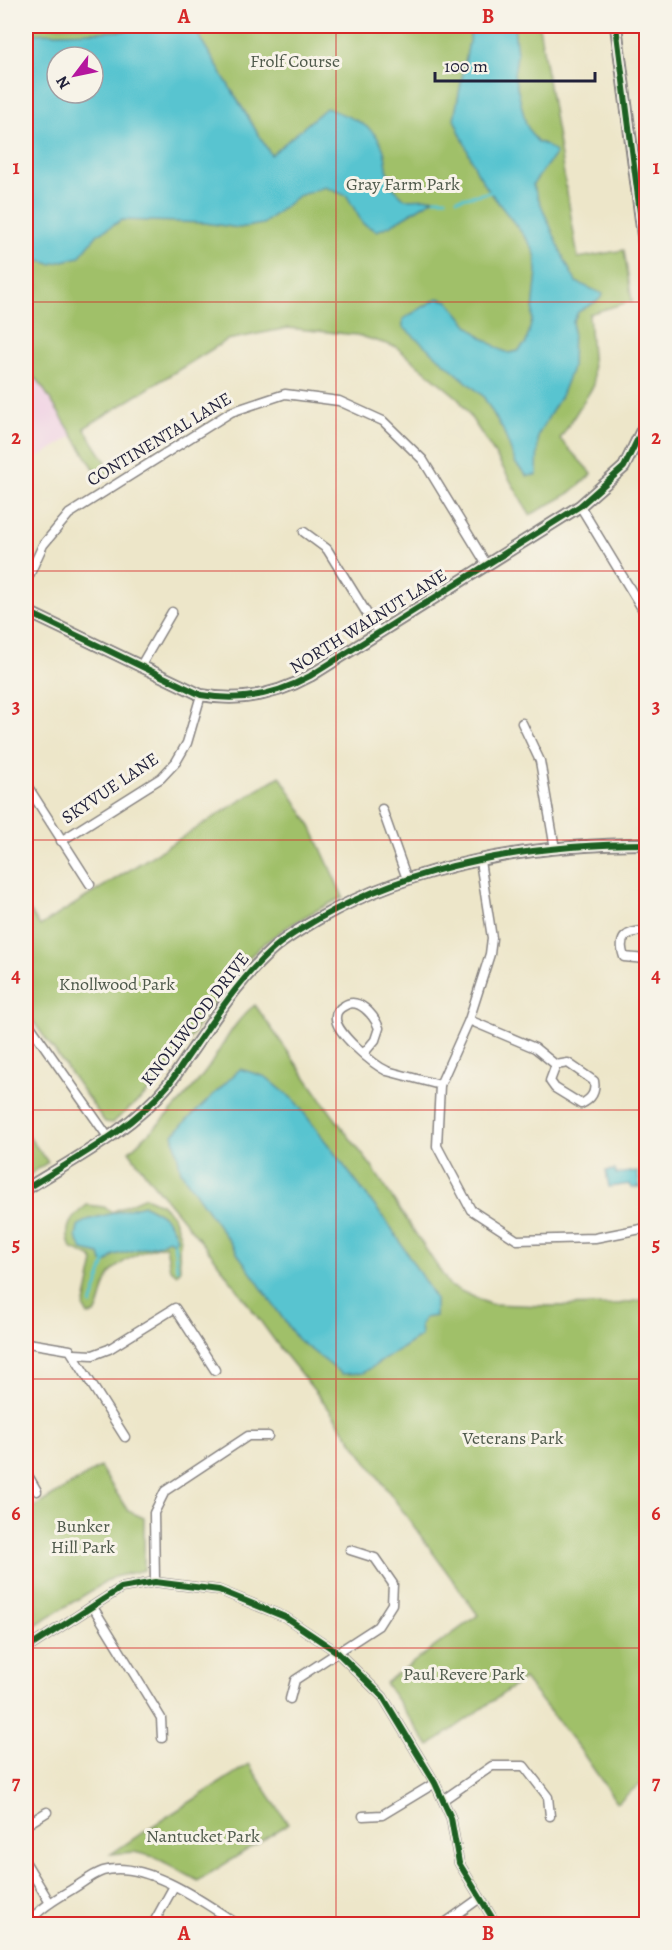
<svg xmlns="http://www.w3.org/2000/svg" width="672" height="1950" font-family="Alegreya,serif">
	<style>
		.built { fill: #f0d0e4 }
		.green { fill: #a0c069; stroke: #617152; stroke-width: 1.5; fill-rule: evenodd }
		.water { fill: #58c4d0; stroke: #3d7386; stroke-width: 1.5; fill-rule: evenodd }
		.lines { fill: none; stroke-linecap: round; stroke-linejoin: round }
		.stream { stroke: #58c4d0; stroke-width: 3 }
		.minor-casing { stroke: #888482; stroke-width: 11 }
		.tertiary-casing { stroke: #888482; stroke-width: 14 }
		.minor { stroke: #fff; stroke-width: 8 }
		.tertiary { stroke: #fff; stroke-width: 10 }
		.cycleway-casing { stroke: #f7f3e8; stroke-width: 10 }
		.cycleway { stroke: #1b5e20; stroke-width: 6 }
		.grid { fill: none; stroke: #d62828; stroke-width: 1.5; stroke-opacity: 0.55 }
		.labels { text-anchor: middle; stroke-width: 6; stroke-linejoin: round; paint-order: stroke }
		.park-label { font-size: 18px; fill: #4e594b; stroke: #f7f3e8 }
		.street-label { font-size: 18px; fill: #22223b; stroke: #f7f3e8 }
		.neatline { fill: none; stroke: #d62828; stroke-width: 2 }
		.grid-label { font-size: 20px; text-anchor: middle; font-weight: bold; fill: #d62828 }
	</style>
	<rect width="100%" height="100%" fill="#f7f3e8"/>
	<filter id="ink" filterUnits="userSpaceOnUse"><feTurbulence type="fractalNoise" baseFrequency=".0167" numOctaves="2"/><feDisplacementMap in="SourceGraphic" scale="12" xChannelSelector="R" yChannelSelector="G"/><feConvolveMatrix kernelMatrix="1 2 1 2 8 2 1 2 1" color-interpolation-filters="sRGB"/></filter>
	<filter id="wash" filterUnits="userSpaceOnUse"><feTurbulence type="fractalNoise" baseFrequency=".008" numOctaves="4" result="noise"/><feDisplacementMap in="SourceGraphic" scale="24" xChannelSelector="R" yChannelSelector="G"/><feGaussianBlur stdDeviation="1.35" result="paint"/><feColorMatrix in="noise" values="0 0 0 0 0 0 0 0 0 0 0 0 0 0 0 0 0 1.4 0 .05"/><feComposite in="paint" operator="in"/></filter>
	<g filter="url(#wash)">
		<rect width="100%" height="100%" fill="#ede6c9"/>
		<path class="built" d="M26,376L37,380L73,436L26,465Z"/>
		<g class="green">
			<path d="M26,26H539L578,258L624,250L632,301L589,314L594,385L560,439L592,474L570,493L530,515L495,454L458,398L396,347L357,335L288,328L227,340L84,428L111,470L100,478L38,380L26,376ZM57,57H93V93H57Z"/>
			<path d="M280,776L310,824L343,897C314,911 285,926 260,947C222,981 199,1028 169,1069C153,1090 133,1106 112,1123L105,1122L26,1011V905L40,926Z"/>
			<path d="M255,1005L331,1113L372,1167L450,1286L489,1304L545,1306L613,1305L646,1299V1779L617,1803L579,1748L524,1679L429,1746L385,1683L478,1615L326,1405L280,1348L213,1256L151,1181L129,1151C158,1126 183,1102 206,1071C221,1050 233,1021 255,1005Z"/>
			<path d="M26,1133L48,1162L26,1177Z"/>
			<path d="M145,1197L161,1204L173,1216L181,1238L179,1248L180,1271L176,1274L170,1269L166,1246C152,1245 120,1261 111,1273C102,1284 103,1301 95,1314L88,1315L84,1308L94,1262L92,1258L71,1248C63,1228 70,1218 87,1205L104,1207L112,1212Z"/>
			<path d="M100,1467L128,1511L144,1518V1570L114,1577L32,1627L26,1616V1512Z"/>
			<path d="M249,1764L288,1824L198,1881L155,1857L134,1852L111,1854L145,1831Z"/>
		</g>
		<g class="water">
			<path d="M138,26H188L197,33L271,155L326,108C348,116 377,125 384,151C387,162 388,174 389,184L405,199L435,198L391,225L377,231L363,224L347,196L325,187L298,196L263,224L239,228L205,223L122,220L98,234L79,257L51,264L32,259L26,254V34L126,31ZM57,57H93V93H57Z"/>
			<path d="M472,26H514L517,55L514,75L526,124L532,135L538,142L544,144L556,153L533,184L534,188L565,261L576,282L603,294L599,300L578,312L573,322L572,368L561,396L538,435L537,475L527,476L516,464L503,430L483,396L403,327V319L438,298L448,301L469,326L480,336L501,350L509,353L518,351L526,343L532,320L537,271L535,254L528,241L487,188L477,172L454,119Z"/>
			<path d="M240,1069L266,1077L295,1101L392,1229L435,1298V1316L424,1318L420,1325L421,1336L363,1373L342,1374L297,1339L181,1172L173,1134Z"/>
			<path d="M615,1170L616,1174L637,1171L640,1187L631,1188L630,1184L609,1187L606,1171Z"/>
			<path d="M144,1205C164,1215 168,1217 177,1238L174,1242L168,1239L160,1244L114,1255L107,1263L102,1262L100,1254L83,1250L76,1237L78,1226L87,1220Z"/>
		</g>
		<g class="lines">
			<g class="stream">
				<path d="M435,199H446"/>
				<path d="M457,199L491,192"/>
				<path d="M174,1242L177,1269"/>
				<path d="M91,1305L105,1262"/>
			</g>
		</g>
	</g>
	<g filter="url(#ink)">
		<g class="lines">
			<defs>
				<g id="minor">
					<path d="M580,506L646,615"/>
					<path d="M304,532L327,549L379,633"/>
					<path d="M26,582L43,545L69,514L231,412L285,394L339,401L383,421L423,460L487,565"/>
					<path d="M140,667L172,612"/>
					<path d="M522,723L540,761L555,849"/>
					<path d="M26,784L90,884"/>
					<path d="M382,809L407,879"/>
					<path d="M61,841L161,778L176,762L187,743L201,695"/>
					<path d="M480,861L492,938L490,954L469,1020L440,1085L437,1146L471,1210L517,1240L595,1238L646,1228"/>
					<path d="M646,931C627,931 617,937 624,957L646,959"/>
					<path d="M26,1020L108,1137"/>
					<path d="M469,1020L535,1048L556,1065"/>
					<path d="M364,1053L375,1040L379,1028C374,1015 358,996 344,1006C340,1008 336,1012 336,1017C334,1032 374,1065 387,1071L440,1085"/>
					<path d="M568,1063L594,1081C596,1092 592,1099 581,1104L555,1088L550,1081L556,1065Z"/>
					<path d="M28,1343L70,1350L125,1437"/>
					<path d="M74,1354L93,1355L109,1349L175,1308L215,1370"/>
					<path d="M26,1472L37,1491"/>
					<path d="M155,1582L154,1513L165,1491L248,1436H268"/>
					<path d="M93,1607L161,1718L162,1738"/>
					<path d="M26,1649L121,1588L155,1582L219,1590L285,1617L337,1652L383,1697L435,1783L451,1818L459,1863L496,1924"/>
					<path d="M290,1699L295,1680L378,1626L392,1604L393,1584L375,1558L350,1550"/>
					<path d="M443,1800L492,1766H524L548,1797L550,1816"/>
					<path d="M363,1816L382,1815L435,1783"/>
					<path d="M26,1825L47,1812"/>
					<path d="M26,1863L50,1903"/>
					<path d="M445,1923L480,1898"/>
					<path d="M28,1924C38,1909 56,1899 71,1890C81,1884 93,1874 103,1871C144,1859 204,1902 237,1924"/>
					<path d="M153,1924L174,1886"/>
				</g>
				<g id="tertiary">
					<path d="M616,26L646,259"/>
					<path d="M26,611L201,695C240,702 276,695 310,676L580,506L624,467L646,422"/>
					<path d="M26,1189C74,1159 131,1130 168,1085C176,1075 183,1063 191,1052C216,1016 240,978 273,949C286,937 303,928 318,919C416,863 535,844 646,844"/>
				</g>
			</defs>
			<use href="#minor" class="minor-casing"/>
			<use href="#tertiary" class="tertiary-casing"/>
			<use href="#minor" class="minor"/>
			<use href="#tertiary" class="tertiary"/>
			<defs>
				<g id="cycleway">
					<path d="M616,26L646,259"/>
					<path d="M26,611L201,695C240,702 276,695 310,676L580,506L624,467L646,422"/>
					<path d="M26,1189C74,1159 131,1130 168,1085C176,1075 183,1063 191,1052C216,1016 240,978 273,949C286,937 303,928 318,919C416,863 535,844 646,844"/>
					<path d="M26,1649L121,1588L155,1582L219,1590L285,1617L337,1652L383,1697L435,1783L451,1818L459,1863L496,1924"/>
				</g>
			</defs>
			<use href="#cycleway" class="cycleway-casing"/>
			<use href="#cycleway" class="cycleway"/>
		</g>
	</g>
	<path class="grid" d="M336,26V1924M26,302H646M26,571H646M26,840H646M26,1110H646M26,1379H646M26,1648H646"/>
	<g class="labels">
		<g class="park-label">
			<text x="295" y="67">Frolf Course</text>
			<text x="403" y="190">Gray Farm Park</text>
			<text x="117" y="990">Knollwood Park</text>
			<text x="513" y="1444">Veterans Park</text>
			<text x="83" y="1532">Bunker<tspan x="83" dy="21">Hill Park</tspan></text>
			<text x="464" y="1680">Paul Revere Park</text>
			<text x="203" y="1842">Nantucket Park</text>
		</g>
		<g class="street-label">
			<text transform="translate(159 439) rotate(-31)" y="6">CONTINENTAL LANE</text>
			<text transform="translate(368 621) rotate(-32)" y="6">NORTH WALNUT LANE</text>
			<text transform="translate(110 788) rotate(-34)" y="6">SKYVUE LANE</text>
			<text transform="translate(195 1019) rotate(-52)" y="6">KNOLLWOOD DRIVE</text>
		</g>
	</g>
	<rect width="672" height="1950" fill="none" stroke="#f7f3e8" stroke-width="66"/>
	<g transform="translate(75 75) rotate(238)"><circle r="28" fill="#f7f3e8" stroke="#a29fa3" stroke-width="1.5"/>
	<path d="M0-4.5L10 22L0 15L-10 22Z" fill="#b5179e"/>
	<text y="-9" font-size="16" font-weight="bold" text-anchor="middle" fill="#22223b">N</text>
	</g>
	<path d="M435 72v9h160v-9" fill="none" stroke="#22223b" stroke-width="3"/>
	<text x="444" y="72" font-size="18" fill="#22223b" stroke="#f7f3e8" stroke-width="4.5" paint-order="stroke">100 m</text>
	<rect x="33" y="33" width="606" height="1884" class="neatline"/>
	<g class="grid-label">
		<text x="184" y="23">A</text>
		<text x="488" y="23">B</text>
		<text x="16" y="174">1</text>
		<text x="656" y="174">1</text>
		<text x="16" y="444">2</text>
		<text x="656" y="444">2</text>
		<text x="16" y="713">3</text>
		<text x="656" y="713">3</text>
		<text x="16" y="982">4</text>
		<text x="656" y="982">4</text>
		<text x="16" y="1251">5</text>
		<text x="656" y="1251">5</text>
		<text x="16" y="1520">6</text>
		<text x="656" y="1520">6</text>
		<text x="16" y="1789">7</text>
		<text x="656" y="1789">7</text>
		<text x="184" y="1940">A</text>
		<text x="488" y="1940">B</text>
	</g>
</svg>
